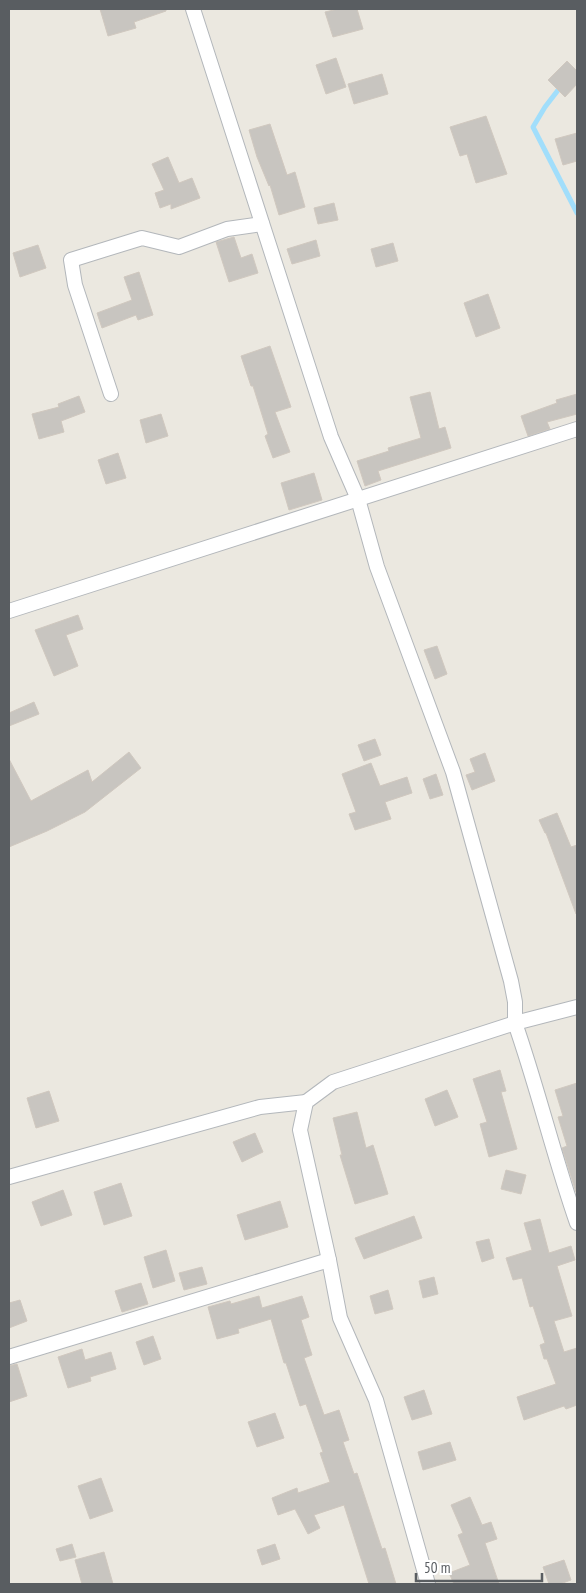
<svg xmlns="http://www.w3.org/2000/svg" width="586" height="1593" font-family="'PT Sans Narrow',sans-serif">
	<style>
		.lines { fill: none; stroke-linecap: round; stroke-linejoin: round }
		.stream { stroke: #a1defb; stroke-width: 5 }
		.building { fill: #c8c5c0; stroke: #d0c8bf }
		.minor-casing { stroke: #b3b7bb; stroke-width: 16 }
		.minor { stroke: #fff; stroke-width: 14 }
	</style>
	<rect width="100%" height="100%" fill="#ebe8e0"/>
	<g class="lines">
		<path class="stream" d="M562,85L545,107L533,127L577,213"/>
	</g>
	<g class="building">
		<path d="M100,9H166V11L134,22L136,28L108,36Z"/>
		<path d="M338,9H357L363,29L333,37L325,12Z"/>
		<path d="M336,58L346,87L326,94L316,65Z"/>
		<path d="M567,61L577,71V84L565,97L548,80Z"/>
		<path d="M382,74L388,94L354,104L348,84Z"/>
		<path d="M486,116L507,174L476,183L467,154L460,156L450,127Z"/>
		<path d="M270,124L287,175L295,172L305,207L279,215L270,185L269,186L257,157L249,130Z"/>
		<path d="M577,133V161L563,165L555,139Z"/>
		<path d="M168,157L179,183L192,178L200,198L171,209V204L160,208L155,193L164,190L152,164Z"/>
		<path d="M334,203L338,220L318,224L314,208Z"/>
		<path d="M234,237L241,258L252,254L258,273L229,282L216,242Z"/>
		<path d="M316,240L320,256L292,264L287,249Z"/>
		<path d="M393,243L398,261L376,267L371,249Z"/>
		<path d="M38,245L46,268L20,277L13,253Z"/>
		<path d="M139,272L153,315L138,320L136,315L102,328L97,313L132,300L124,277Z"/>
		<path d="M488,294L500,328L476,337L464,303Z"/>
		<path d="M270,346L291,407L275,412L290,452L273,458L265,436L268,434L253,386H251L241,356Z"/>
		<path d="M430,392L439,429L445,427L451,448L378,471L381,480L365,486L357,461L389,451L388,448L421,438L410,397Z"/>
		<path d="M577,394V414L547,422L550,429L528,436L521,416L557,403L556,400Z"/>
		<path d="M79,396L85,412L61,421L64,432L39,439L32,414L59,407L58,404Z"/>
		<path d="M161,414L168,436L146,443L140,420Z"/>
		<path d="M118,453L126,478L106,484L98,460Z"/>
		<path d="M314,473L322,500L289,510L281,483Z"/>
		<path d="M78,615L83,629L66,635L78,666L54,676L35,630Z"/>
		<path d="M437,646L447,674L435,679L424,650Z"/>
		<path d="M34,702L39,714L9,726V713Z"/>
		<path d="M375,739L381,755L364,761L358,745Z"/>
		<path d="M129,752L141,768L85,812L47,831L9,847V759L31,801L88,770L92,782Z"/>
		<path d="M485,753L495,781L472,790L466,775L475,772L470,759Z"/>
		<path d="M371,763L380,786L407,777L412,793L385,802L391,819L355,830L349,814L356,812L342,774Z"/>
		<path d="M436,774L443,795L430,799L423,779Z"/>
		<path d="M557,813L571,847L577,845V914H576L546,833H545L539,820Z"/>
		<path d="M500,1070L506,1091L501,1092L517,1149L489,1157L480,1124L487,1122L473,1079Z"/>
		<path d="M577,1083V1191L576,1192L562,1148L567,1146L558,1117L563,1116L555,1090Z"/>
		<path d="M447,1090L458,1117L435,1126L425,1099Z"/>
		<path d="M49,1091L59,1121L36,1128L27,1098Z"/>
		<path d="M357,1112L366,1148L373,1145L388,1194L355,1204L340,1155H342L333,1118Z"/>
		<path d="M255,1133L263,1152L242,1162L233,1142Z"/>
		<path d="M506,1170L526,1175L521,1194L501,1189Z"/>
		<path d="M121,1183L132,1216L104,1225L94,1192Z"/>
		<path d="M63,1190L72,1215L41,1226L32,1202Z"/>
		<path d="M280,1201L288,1227L245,1240L237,1215Z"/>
		<path d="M414,1216L422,1238L364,1259L355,1238Z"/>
		<path d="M540,1219L549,1253L571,1246L575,1260L557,1266L572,1316L554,1321L564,1352L577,1348V1405L566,1409L564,1406L524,1420L517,1397L556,1384L547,1359H544L540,1345L545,1343L533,1306L530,1307L522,1278L513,1280L506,1258L532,1250L524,1223Z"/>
		<path d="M489,1239L494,1258L482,1262L476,1242Z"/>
		<path d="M166,1250L175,1281L153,1288L144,1257Z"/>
		<path d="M202,1267L207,1284L184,1290L179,1273Z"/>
		<path d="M434,1277L438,1294L423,1298L419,1281Z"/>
		<path d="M141,1283L148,1304L122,1312L115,1291Z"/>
		<path d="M388,1290L393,1309L375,1314L370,1296Z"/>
		<path d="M259,1296L262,1308L302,1296L309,1317L301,1320L312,1355L304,1358L324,1415L339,1410L349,1440L343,1442L354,1474L357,1473L382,1549L385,1548L396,1584H369L344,1505L314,1515L320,1528L308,1534L295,1509L278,1515L272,1498L297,1488L298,1493L330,1482L320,1453L323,1452L306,1404L300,1406L286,1363H284L271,1319L238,1329L239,1333L217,1339L208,1307L230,1301L231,1304Z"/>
		<path d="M20,1300L27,1321L9,1328V1303Z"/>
		<path d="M153,1336L161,1359L144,1365L136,1342Z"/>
		<path d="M82,1349L85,1360L111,1352L116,1369L90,1377L91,1381L68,1388L58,1357Z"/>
		<path d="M17,1364L27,1396L9,1402V1366Z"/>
		<path d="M424,1390L432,1414L412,1420L404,1397Z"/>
		<path d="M275,1413L284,1438L257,1447L248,1422Z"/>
		<path d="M450,1442L456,1460L423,1470L418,1452Z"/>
		<path d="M101,1478L113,1511L90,1519L78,1486Z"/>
		<path d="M470,1497L482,1525L491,1522L497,1539L485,1543L499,1584H454L449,1573L470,1565L458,1535L463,1533L451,1505Z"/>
		<path d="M72,1544L76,1557L60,1561L56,1549Z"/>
		<path d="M275,1544L280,1559L262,1565L257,1550Z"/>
		<path d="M104,1552L113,1584H82L75,1560Z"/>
		<path d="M564,1560L571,1580L560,1584H549L543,1567Z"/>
	</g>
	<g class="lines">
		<defs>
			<g id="minor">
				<path d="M193,9L331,437L358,499L377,567L453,772L511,981L515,1002V1023L333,1082L306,1102L300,1130L329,1260L340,1318L376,1400L428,1584"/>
				<path d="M111,394L75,285L71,260L142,238L179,247L227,229L262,224"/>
				<path d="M9,611L577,429"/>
				<path d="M577,1007L515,1023C538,1089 554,1157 577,1223"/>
				<path d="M9,1177L260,1107L306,1102"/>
				<path d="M9,1357L329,1260"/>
			</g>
		</defs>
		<use href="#minor" class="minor-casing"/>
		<use href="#minor" class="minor"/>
	</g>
	<rect width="586" height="1593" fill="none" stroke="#595d61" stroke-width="20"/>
	<path d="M416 1573v8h126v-8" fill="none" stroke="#595d61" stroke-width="2.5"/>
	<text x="424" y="1573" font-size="15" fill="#595d61" stroke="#ffffff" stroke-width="4" paint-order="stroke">50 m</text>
</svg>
